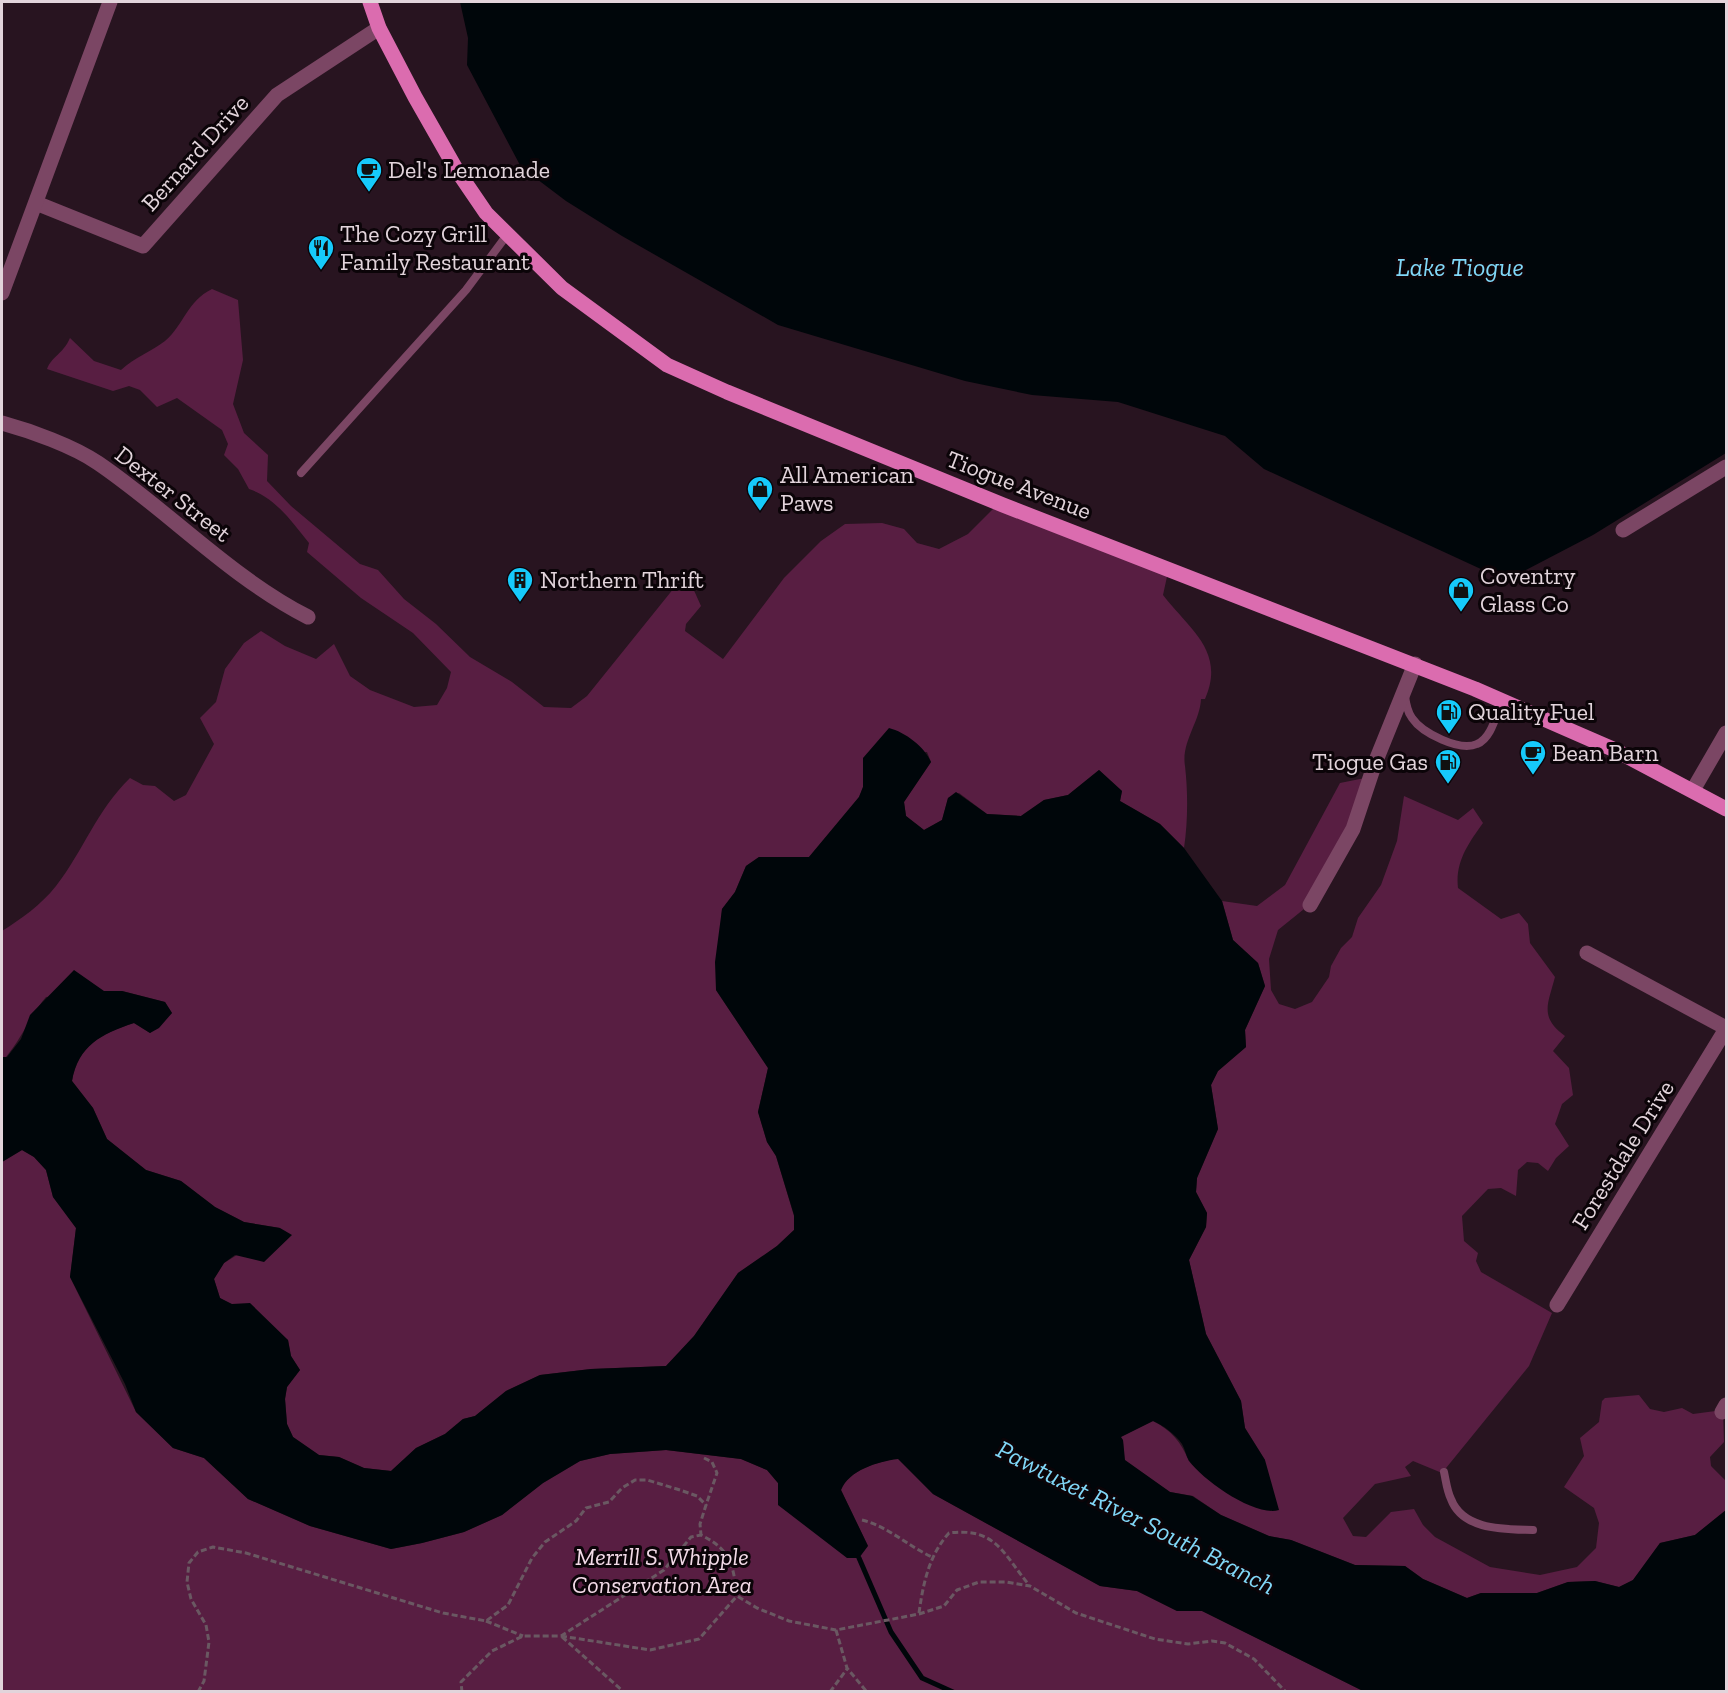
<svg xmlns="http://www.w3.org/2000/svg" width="1728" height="1693" font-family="'Zilla Slab',serif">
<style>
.green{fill:#581e42}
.water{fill:#00060a}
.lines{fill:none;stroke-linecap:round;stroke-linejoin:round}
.stream{stroke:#00060a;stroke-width:5}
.path{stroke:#6a5862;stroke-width:3;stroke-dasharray:6 3;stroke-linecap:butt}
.service{stroke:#7b4664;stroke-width:8}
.minor{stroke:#7b4664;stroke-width:15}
.primary{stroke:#db6caf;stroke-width:15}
.labels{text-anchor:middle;stroke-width:6;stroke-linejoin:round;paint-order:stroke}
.street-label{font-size:24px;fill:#e2d4db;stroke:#0b0408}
.poi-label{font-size:24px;fill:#e2d4db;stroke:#0b0408;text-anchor:start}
.park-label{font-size:24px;font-style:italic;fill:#f2dae7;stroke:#0b0408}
.water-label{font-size:26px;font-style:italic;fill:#81d7f7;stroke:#0b0408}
</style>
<rect width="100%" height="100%" fill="#281420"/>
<g class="green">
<path d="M212 289 238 300 243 360 233 404 244 433 268 455 267 481 291 506 360 564 378 570 404 599 436 624 470 657 512 682 544 707 571 708 587 696 674 588 692 586 701 606 686 624 685 631 723 659 784 578 821 541 845 524 882 523 904 529 917 543 939 549 968 534 996 506 1168 572 1163 595C1189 629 1226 651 1205 699H1201C1200 722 1181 742 1185 766 1188 791 1188 822 1184 848L1160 824 1120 801 1122 791 1099 770 1068 795 1044 800 1021 816 987 814 959 793 948 798 942 820 924 830 906 816 904 802 931 762 927 752 863 758V787L859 797 809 857H759L746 866 735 892 722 909 716 990 768 1068 758 1112 767 1142 776 1156 794 1216V1230L777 1246 738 1273 694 1336 666 1366 591 1369 540 1375 506 1391 475 1416 463 1419 445 1434 416 1448 391 1471 364 1468 339 1457 319 1455 293 1437 287 1424 285 1399 287 1387 300 1370 291 1356 288 1340 220 1298 214 1279 224 1263 280 1228 244 1222 215 1207 181 1181 146 1170 107 1139 93 1108 72 1081C79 1045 100 1034 134 1023L150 1033 172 1013 165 1002 122 991 46 997C30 1016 22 1038 6 1057H2V931C21 919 41 905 56 886 84 850 96 811 130 778L143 785 155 786 174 801 186 795 214 744 200 718 216 702 225 669 244 643 261 631 285 646 316 659 334 644 350 676 370 690 414 707 437 705 447 688 451 672 413 633 361 598 307 552 309 543C291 521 276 498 249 489L238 469 224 455 228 444 222 430 177 398 157 407 140 390 129 386 113 391 47 369C52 356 63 354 70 338L94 361 121 370C135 357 151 352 165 341 184 325 187 301 212 289Z"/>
<path d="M1365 778 1363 795 1309 905 1278 930 1269 959 1271 990 1279 1004 1295 1009 1312 1002 1329 977 1331 966 1341 948 1352 937 1358 918 1381 885 1397 841 1404 796 1458 820 1473 808 1483 823C1468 844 1455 862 1458 888L1501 919 1519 913 1528 924 1530 943 1555 977C1548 1004 1539 1017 1565 1036L1553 1051 1569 1068 1573 1095 1562 1104 1555 1124 1569 1146 1556 1158 1548 1171 1538 1163 1527 1162 1518 1170 1516 1196 1501 1188 1488 1189 1462 1216 1464 1241 1478 1253 1476 1261 1481 1272 1552 1313 1529 1366 1442 1473 1413 1461 1405 1467 1411 1476 1375 1484 1343 1518 1353 1536 1366 1537 1391 1512 1414 1509 1423 1525 1435 1537 1490 1567 1540 1575 1577 1567 1596 1548 1599 1523 1594 1508 1564 1487 1584 1456 1580 1438 1599 1422 1602 1401 1605 1398 1639 1395 1650 1409 1664 1412 1682 1408 1693 1414 1723 1410 1724 1442 1710 1457 1711 1466 1726 1481V1510L1695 1535 1660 1543 1633 1580 1619 1587 1595 1581 1568 1582 1537 1593H1481L1467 1598 1423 1579 1405 1566 1355 1565 1291 1540 1269 1536 1221 1515 1193 1496 1170 1492 1124 1460 1123 1441 1120 1437 1153 1421C1171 1430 1181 1442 1189 1461L1265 1460 1245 1428 1241 1401 1206 1334 1189 1260 1206 1227 1207 1213 1196 1192 1197 1178 1218 1129 1211 1085 1218 1071 1246 1047 1245 1030 1265 986 1258 963 1233 940 1222 901 1257 906 1285 885 1340 783Z"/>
<path d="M22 1150 34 1157 46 1170 53 1197 76 1228 70 1277 136 1412 173 1448 204 1458 248 1499 310 1526 391 1549 422 1543 464 1532 502 1515 543 1483 580 1461 610 1454 666 1450 741 1459 767 1470 778 1483 779 1505 802 1522 868 1546 841 1490C849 1470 877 1462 898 1458L933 1494 1100 1586 1137 1591 1177 1611H1202L1363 1691 2 1692V1162Z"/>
</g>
<g class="water">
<path d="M460 2H1726V453L1593 535 1520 573 1483 570 1264 469 1225 436 1118 402 1032 395 965 381 778 325 622 236 566 201 521 167 467 65 468 38Z"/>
<path d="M889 728C905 732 925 747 931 762L904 802 906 816 924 830 942 820 948 798 956 792 987 814 1021 816 1044 800 1068 795 1099 770 1122 791 1120 801 1160 824 1184 848 1222 901 1233 940 1258 963 1265 986 1245 1030 1246 1047 1218 1071 1211 1085 1218 1129 1197 1178 1196 1192 1207 1213 1206 1227 1189 1260 1206 1334 1241 1401 1245 1428 1265 1460 1279 1510C1255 1517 1204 1481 1189 1461 1186 1456 1185 1449 1182 1444 1175 1434 1164 1426 1153 1421L1121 1437 1123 1440 1125 1460 1170 1492 1192 1496 1221 1515 1269 1536 1291 1540 1355 1565 1405 1566 1423 1579 1467 1598 1481 1593H1537L1568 1582 1595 1581 1619 1587 1633 1580 1660 1543 1695 1535 1726 1510V1691H1363L1202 1611H1177L1137 1591 1100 1586 933 1494 898 1459C877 1462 849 1470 841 1490L868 1546 859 1558H847L778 1505V1483L767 1470 741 1459 666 1450 610 1454 580 1461 543 1483 502 1515 464 1532 422 1543 391 1549 310 1526 248 1499 204 1458 173 1448 136 1412 125 1384 70 1277 76 1228 53 1197 46 1170 34 1157 22 1150 2 1162V1057H7L21 1039 30 1015 74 970 104 991H122L165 1002 172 1013 159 1028 150 1033 134 1023C101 1034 78 1046 72 1081L93 1108 107 1139 146 1170 181 1181 215 1207 244 1222 280 1228 292 1235 264 1262 235 1255 224 1263 214 1279 220 1298 232 1304 250 1303 288 1340 291 1356 300 1370 287 1387 285 1399 287 1424 293 1437 319 1455 339 1457 364 1468 391 1471 416 1448 445 1434 463 1419 475 1416 506 1391 540 1375 591 1369 666 1366 694 1336 738 1273 777 1246 794 1230V1215L776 1156 767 1142 758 1112 768 1068 716 990 715 962 722 909 735 892 746 866 759 857H809L859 797 863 787V758Z"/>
</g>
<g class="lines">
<path class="stream" d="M859 1558 891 1632 922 1678 953 1692"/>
<g class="path">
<path d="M704 1458 712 1462 717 1473 706 1505"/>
<path d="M862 1520C887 1526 908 1546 932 1557"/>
<path d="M919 1613C923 1584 929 1555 949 1533 995 1527 1003 1553 1029 1585"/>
<path d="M486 1621 523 1636"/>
<path d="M836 1630 847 1668 867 1692"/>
<path d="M561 1636 650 1650 699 1639 737 1596"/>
<path d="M562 1637 624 1692"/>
<path d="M198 1692 204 1681 209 1642 206 1625 191 1599 187 1582 189 1563 198 1552 213 1547 246 1553 443 1613 486 1621 508 1605 532 1558 545 1542 576 1521 586 1508 609 1502 622 1488 635 1480H647L680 1490 697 1496 706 1505 700 1524 701 1535"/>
<path d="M462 1692 461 1682 492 1651 523 1636H561L664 1570 691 1537 701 1535C731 1550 733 1564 737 1596L757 1608 789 1621 836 1630 919 1614 944 1606 957 1590 979 1582H1006L1030 1586 1076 1613 1155 1639 1188 1644 1212 1641 1225 1643 1254 1659 1286 1692"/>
<path d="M830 1692 847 1669"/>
</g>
<g class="service">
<path d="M301 473 466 290 507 235"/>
<path d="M1405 696C1406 704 1407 711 1412 718 1422 733 1460 752 1477 744 1492 738 1496 714 1502 701"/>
<path d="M1444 1472C1446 1481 1447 1491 1451 1499 1463 1531 1506 1529 1533 1530"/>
</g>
<g class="minor">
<path d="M36 203 143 246 277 95 379 28"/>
<path d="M2 293 110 2"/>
<path d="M2 423C31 431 73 446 98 463 170 512 230 577 308 617"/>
<path d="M1623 530 1726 467"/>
<path d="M1693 790 1726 733"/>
<path d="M1310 905 1353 829 1375 763 1415 664"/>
<path d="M1587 953 1726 1028"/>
<path d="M1557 1305 1726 1029"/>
<path d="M1722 1412 1726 1405"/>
</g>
<path class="primary" d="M370 2 379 28 415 97 456 169 486 213 562 288 667 365 727 392 1003 505 1475 689 1615 750 1726 809"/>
</g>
<defs>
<g id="cafe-pin" transform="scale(1.35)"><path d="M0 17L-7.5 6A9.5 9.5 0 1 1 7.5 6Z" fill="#16cafb" stroke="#0b0408"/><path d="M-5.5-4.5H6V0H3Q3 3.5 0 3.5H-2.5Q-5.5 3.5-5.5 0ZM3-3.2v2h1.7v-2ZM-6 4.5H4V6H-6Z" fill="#111"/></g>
<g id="restaurant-pin" transform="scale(1.35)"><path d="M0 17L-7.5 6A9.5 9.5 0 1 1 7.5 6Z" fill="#16cafb" stroke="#0b0408"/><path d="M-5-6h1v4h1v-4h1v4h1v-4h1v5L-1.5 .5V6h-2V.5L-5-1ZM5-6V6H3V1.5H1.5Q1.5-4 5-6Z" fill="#111"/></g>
<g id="shop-pin" transform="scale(1.35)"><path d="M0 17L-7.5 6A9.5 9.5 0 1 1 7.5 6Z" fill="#16cafb" stroke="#0b0408"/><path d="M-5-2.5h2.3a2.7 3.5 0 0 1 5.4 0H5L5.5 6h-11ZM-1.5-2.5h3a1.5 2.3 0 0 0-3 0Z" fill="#111"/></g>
<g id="building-pin" transform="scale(1.35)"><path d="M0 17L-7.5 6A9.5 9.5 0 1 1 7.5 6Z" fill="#16cafb" stroke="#0b0408"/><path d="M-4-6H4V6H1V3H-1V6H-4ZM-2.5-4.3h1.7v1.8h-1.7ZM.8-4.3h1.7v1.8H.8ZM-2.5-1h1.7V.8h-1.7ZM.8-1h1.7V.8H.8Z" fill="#111"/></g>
<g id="fuel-pin" transform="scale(1.35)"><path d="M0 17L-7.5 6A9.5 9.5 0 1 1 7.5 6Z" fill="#16cafb" stroke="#0b0408"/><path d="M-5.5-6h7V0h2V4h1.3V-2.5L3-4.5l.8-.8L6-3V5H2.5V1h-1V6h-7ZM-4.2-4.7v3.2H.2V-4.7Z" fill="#111"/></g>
</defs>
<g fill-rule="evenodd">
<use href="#cafe-pin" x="369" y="170"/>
<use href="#restaurant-pin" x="321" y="248"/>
<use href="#shop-pin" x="760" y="489"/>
<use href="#building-pin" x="520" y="580"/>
<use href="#shop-pin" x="1461" y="590"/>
<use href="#fuel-pin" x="1449" y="712"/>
<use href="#cafe-pin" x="1533" y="753"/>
<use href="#fuel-pin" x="1448" y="762"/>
</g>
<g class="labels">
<g class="street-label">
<text transform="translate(195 153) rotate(-48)" y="8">Bernard Drive</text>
<text transform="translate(1019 485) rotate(21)" y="8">Tiogue Avenue</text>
<text transform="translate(173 494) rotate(38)" y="8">Dexter Street</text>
<text transform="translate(1623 1155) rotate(-58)" y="8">Forestdale Drive</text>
</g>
<g class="poi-label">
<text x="388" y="178">Del's Lemonade</text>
<text x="340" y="242">The Cozy Grill<tspan x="340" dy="28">Family Restaurant</tspan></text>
<text x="780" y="483">All American<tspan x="780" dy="28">Paws</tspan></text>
<text x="1480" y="584">Coventry<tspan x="1480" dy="28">Glass Co</tspan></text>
<text x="540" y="588">Northern Thrift</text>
<text x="1468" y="720">Quality Fuel</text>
<text x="1552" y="761">Bean Barn</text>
<text x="1428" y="770" text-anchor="end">Tiogue Gas</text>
</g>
<g class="park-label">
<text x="662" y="1565">Merrill S. Whipple<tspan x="662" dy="28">Conservation Area</tspan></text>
</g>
<g class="water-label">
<text x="1460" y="276">Lake Tiogue</text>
<text transform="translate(1136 1517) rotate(27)" y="9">Pawtuxet River South Branch</text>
</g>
</g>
<rect width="1728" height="1693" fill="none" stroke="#e2d4db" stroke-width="6"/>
</svg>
